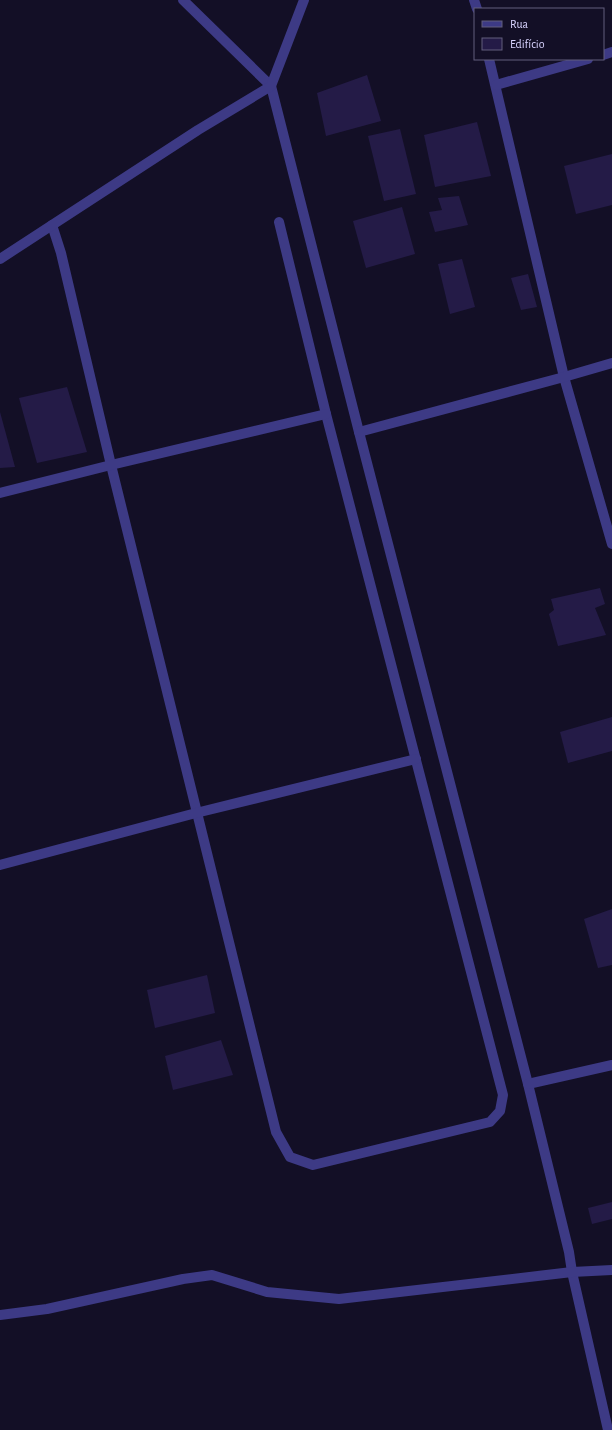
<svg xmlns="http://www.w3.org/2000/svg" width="612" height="1430" font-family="'Alegreya Sans',sans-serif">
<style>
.building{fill:#241b47}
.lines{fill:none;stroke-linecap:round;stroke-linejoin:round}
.minor{stroke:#3d3a85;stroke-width:10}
</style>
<rect width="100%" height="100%" fill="#130f26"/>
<g class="building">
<path d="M367 75 381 121 326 136 317 93Z"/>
<path d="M477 122 491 176 435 187 424 135Z"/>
<path d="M400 129 416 194 384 201 368 136Z"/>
<path d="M612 154V205L576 214 564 166Z"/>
<path d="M459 196 468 225 435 232 429 212 442 210 438 198Z"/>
<path d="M402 207 415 254 366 268 353 221Z"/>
<path d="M462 259 475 307 450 314 438 264Z"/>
<path d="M528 274 537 307 521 310 511 278Z"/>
<path d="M67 387 87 452 37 463 19 398Z"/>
<path d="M0 412 15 467 0 468Z"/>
<path d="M600 588 605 604 595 608 606 635 558 646 549 614 554 610 551 599Z"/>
<path d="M612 717V751L568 763 560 732Z"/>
<path d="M612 909V965L598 968 584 919Z"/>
<path d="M207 975 215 1013 155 1028 147 990Z"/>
<path d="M221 1040 233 1075 173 1090 165 1056Z"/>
<path d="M612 1202V1219L592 1224 588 1208Z"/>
</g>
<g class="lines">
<g class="minor">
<path d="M183 0 271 86 359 432 528 1084 569 1252 572 1272 608 1430"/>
<path d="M474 0 477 9"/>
<path d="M603 55 612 52"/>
<path d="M489 59 564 377 612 544"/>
<path d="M496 85 588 59"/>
<path d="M52 225 61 253 111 465 276 1132 290 1157 313 1165 490 1122 500 1111 503 1095 326 414 279 222"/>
<path d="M0 259 198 130 271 86 304 0"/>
<path d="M359 432 564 377 612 363"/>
<path d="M0 493 111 465 326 414"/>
<path d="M0 865 196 813 416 759"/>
<path d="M528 1084 612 1065"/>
<path d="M0 1315 47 1309 183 1279 212 1275 267 1292 339 1299 572 1272 612 1270"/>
</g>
</g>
<rect x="474" y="8" width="130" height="52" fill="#130f26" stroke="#625e7d"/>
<rect x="482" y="21" width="20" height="6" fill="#3d3a85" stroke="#625e7d"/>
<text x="510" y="28" font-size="12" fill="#d9d4ff">Rua</text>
<rect x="482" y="38" width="20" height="12" fill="#241b47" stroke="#625e7d"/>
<text x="510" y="48" font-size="12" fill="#d9d4ff">Edifício</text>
</svg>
